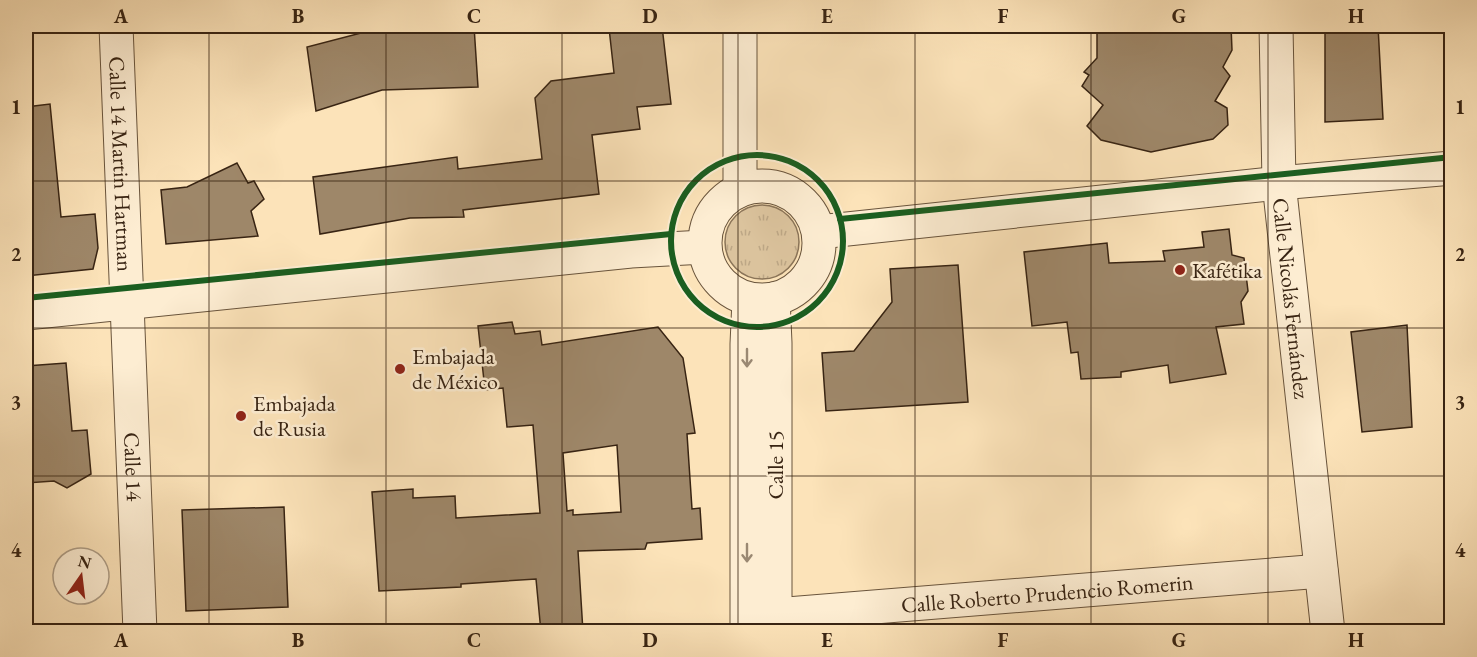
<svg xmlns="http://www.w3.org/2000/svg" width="1477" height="657" font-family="'EB Garamond',serif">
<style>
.grass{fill:url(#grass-tufts);stroke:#8a7458;stroke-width:1.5}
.building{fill:#9e8769;stroke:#382413;stroke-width:1.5;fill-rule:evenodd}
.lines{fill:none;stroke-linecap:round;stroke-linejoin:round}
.minor-casing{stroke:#69543c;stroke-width:35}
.minor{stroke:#fdedd2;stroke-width:33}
.cycleway-casing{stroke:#fdedd2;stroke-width:10}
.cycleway{stroke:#1b5e20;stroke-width:6}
.oneway{stroke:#9a8872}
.grid{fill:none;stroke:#382413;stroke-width:1.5;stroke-opacity:0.55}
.poi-dot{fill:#8f2418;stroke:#fdedd2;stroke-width:2}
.labels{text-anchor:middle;stroke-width:5;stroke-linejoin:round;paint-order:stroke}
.street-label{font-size:22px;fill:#382413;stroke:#fdedd2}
.poi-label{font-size:22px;fill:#382413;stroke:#fdedd2;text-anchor:start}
.neatline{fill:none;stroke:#382413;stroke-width:2}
.grid-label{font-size:20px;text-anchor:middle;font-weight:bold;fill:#382413}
</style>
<defs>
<pattern id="grass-tufts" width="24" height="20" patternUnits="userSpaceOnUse" patternTransform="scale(1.5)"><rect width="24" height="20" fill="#dbc39d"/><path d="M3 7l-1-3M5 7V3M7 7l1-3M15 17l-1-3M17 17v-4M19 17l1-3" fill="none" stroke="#bda786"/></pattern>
</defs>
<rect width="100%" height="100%" fill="#fce3b9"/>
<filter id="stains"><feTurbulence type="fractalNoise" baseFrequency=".00333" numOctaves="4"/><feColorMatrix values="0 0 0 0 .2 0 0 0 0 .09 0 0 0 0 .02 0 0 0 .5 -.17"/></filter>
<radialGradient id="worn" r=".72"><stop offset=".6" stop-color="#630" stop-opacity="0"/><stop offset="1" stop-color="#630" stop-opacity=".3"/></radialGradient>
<circle class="grass" cx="762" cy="242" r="37"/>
<g class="building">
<path d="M474 26 478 87 382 90 316 111 307 47 384 27Z"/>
<path d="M636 26H662L671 104 637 107 640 129 592 135 599 194 463 210 464 217 410 218 320 234 313 177 457 157 458 169 542 159 535 98 551 81 614 73 609 28Z"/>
<path d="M1097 26H1231L1232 50 1223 67 1230 76 1215 101 1227 108 1228 125 1213 139 1151 152 1101 140 1087 126 1103 105 1082 86 1089 75 1084 72 1097 58Z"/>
<path d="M1325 26H1378L1383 119 1325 122Z"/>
<path d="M50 104 61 217 95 214 98 248 93 269 26 276V107Z"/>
<path d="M237 163 248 183 254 181 264 199 251 211 258 236 166 244 161 190 187 187Z"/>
<path d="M1229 229 1232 255 1244 258 1248 291 1241 302 1244 324 1216 327 1226 374 1170 383 1168 365 1121 372V377L1081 379 1078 352 1071 353 1067 322 1032 326 1024 252 1107 243 1109 263 1165 261 1163 251 1204 247 1202 232Z"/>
<path d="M958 265 968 402 826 411 822 353 854 351 892 302 890 269Z"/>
<path d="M512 322 515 334 540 331 542 345 658 327 683 358 695 433 687 434 692 509 700 508 702 539 647 543 645 549 578 551 583 632H541L536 579 461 584V587L379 591 372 492 413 489V498L455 496 456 518 540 513 533 425 507 427 503 388 485 390 478 326ZM617 445 621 512 573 515V510L567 511 563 453Z"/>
<path d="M1407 325 1412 427 1362 432 1351 332Z"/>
<path d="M66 363 72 431 87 430 91 474 67 488 54 481 26 483V366Z"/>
<path d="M284 507 288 607 186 611 182 510Z"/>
</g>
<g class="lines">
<g class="minor-casing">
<g id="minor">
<path id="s1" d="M116 26 140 632"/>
<path d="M740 26V189"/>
<path id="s2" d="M1276 26 1279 183 1328 632"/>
<circle cx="762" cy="243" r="57"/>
<path d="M819 232 1279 183 1452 168"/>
<path d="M773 299 775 343V632"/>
<path d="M26 313 631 251 704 247"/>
<path id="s3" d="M775 615 1321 571"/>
<path d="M747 632V344L749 300"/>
</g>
</g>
<use href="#minor" class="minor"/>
<g class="cycleway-casing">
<g id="cycleway">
<circle cx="757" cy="241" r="86"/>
<path d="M840 219 1452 157"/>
<path d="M26 298 671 234"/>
</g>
</g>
<use href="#cycleway" class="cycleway"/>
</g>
<defs><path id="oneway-shaft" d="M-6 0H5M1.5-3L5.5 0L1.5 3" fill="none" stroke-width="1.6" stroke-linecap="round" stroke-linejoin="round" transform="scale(1.5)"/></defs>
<g class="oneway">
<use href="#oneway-shaft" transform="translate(747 358) rotate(90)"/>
<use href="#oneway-shaft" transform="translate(747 553) rotate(90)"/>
</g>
<path class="grid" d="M209 26V632M386 26V632M562 26V632M738 26V632M915 26V632M1091 26V632M1268 26V632M26 181H1452M26 328H1452M26 476H1452"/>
<g class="poi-dot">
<circle cx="1180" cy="270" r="6"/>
<circle cx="400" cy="369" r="6"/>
<circle cx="241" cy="416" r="6"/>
</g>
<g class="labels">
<g class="street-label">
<text dy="8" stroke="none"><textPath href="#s1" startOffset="138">Calle 14 Martin Hartman</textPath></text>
<text dy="8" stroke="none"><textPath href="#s2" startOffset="273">Calle Nicolás Fernández</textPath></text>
<text transform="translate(775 465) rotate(-90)" y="8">Calle 15</text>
<text dy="8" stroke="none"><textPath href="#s1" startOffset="441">Calle 14</textPath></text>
<text dy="8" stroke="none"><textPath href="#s3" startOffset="273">Calle Roberto Prudencio Romerin</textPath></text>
</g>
<g class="poi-label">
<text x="1192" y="278">Kafétika</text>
<text x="412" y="364">Embajada<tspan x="412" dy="25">de México</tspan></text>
<text x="253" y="411">Embajada<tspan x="253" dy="25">de Rusia</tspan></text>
</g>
</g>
<rect width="1477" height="657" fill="none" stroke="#fce3b9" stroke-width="66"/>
<g transform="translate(81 576) rotate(14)"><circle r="28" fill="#fdedd2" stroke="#ae9d86" stroke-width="1.5"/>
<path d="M0-4.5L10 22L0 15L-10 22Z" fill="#8f2418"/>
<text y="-9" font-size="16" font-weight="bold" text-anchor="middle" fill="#382413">N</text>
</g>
<rect x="33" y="33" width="1411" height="591" class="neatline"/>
<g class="grid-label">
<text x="121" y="23">A</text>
<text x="298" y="23">B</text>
<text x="474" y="23">C</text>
<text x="650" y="23">D</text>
<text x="827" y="23">E</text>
<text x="1003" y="23">F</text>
<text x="1179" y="23">G</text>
<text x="1356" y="23">H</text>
<text x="16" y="114">1</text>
<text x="1460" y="114">1</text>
<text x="16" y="261">2</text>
<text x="1460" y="261">2</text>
<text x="16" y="409">3</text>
<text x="1460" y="409">3</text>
<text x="16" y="557">4</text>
<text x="1460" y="557">4</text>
<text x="121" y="647">A</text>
<text x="298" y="647">B</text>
<text x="474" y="647">C</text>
<text x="650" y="647">D</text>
<text x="827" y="647">E</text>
<text x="1003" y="647">F</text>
<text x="1179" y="647">G</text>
<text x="1356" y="647">H</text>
</g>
<rect width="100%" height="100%" filter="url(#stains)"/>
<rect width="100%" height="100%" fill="url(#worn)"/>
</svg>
